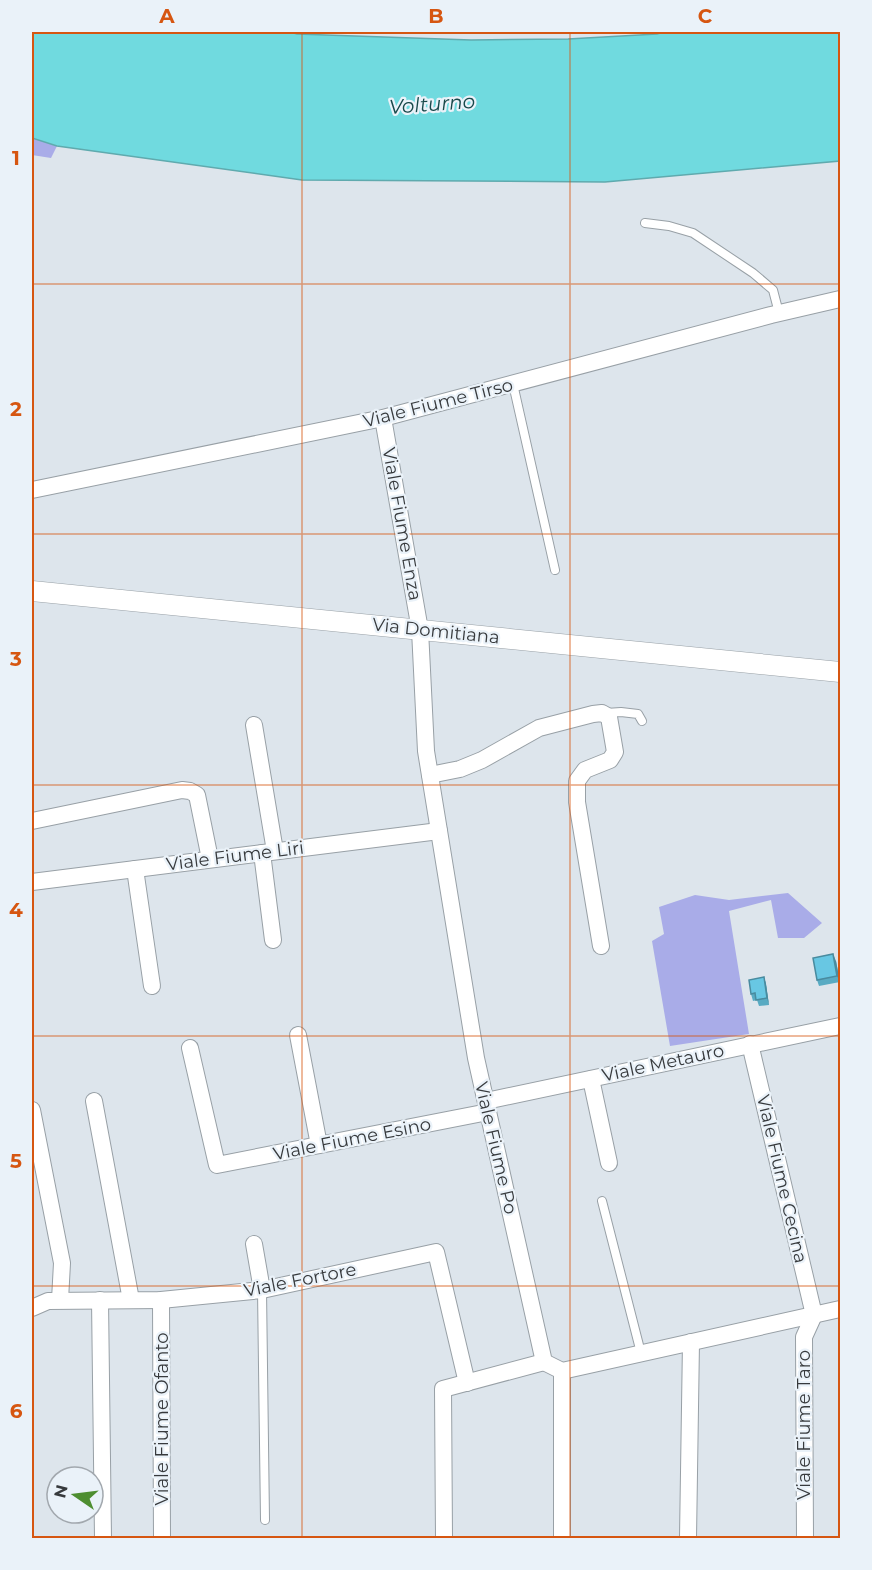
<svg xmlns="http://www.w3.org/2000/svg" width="872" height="1570" font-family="Montserrat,sans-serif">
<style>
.green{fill:#a9ace8}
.water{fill:#70dadf;stroke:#5faaae;stroke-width:1.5}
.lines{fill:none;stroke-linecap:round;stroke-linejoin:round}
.service-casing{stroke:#98a0a6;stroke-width:10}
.minor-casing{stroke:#98a0a6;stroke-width:18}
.tertiary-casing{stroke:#98a0a6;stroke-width:21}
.service{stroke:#fff;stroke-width:8}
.minor{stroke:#fff;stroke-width:16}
.tertiary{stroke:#fff;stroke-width:20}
.wall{fill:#59abc3}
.shaded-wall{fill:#498b9f}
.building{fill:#68c7e3;stroke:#498b9f;stroke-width:1.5}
.grid{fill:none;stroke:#d65611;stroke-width:1.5;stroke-opacity:0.55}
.labels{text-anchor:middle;stroke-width:4.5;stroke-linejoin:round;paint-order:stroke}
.street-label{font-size:18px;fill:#373a3d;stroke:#eaf2f9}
.water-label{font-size:20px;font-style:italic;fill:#17484a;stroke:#eaf2f9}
.neatline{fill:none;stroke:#d65611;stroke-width:2}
.grid-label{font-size:20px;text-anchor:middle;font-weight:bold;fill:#d65611}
</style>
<rect width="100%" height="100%" fill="#dde5ec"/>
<g class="green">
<path d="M32 138 57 146 51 158 32 155Z"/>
<path d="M788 893 822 923 804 938H778L771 900 729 911 749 1034 670 1046 652 941 664 934 659 907 695 895 729 900Z"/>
</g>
<path class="water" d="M32 32H290L297 34 471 40 568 39 657 34 664 32H840V161L605 182 302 180 57 146 32 138Z"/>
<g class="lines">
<g class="service-casing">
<g id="service">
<path d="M645 223 669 226 693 233 753 273 773 290 779 313"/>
<path d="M513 384 555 570"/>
<path d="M606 713 621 712 638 714 642 721"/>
<path d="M602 1201 641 1353"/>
<path d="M262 1290 265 1520"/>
</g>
</g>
<g class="minor-casing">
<g id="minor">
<path d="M383 418 420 630 426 751 476 1058 544 1362 562 1371 840 1309"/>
<path d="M32 490 383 418 771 315 840 299"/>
<path d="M254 725 275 851"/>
<path d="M430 775 460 769 482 760 539 728 593 714 602 713 609 717 615 752 610 760 585 770 577 781V802L601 946"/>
<path d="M32 821 182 790 190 791 197 795 210 859"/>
<path d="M262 853 273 940"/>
<path d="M135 869 152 986"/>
<path d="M32 882 439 831"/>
<path d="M298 1035 319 1145"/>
<path d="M750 1044 814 1315 804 1337 805 1538"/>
<path d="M190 1048 217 1165 488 1112"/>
<path d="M591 1079 609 1163"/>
<path d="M94 1101 131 1300"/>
<path d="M486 1101 840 1026"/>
<path d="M32 1110 62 1263 60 1300"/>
<path d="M254 1244 262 1290"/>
<path d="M100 1300 103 1538"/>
<path d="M161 1300 162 1538"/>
<path d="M32 1308 48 1301 161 1300 262 1290 436 1252 467 1383"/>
<path d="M562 1371V1538"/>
<path d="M444 1538 443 1389 544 1362"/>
<path d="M688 1538 691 1342"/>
</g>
</g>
<g class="tertiary-casing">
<path id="tertiary" d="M32 591 840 672"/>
</g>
<use href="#service" class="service"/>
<use href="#minor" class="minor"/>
<use href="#tertiary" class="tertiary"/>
</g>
<g class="wall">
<path d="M836 961 840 982 819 986 817 980Z"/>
<path d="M764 977 766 984 769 1005 759 1006 757 1000 753 1001 751 994Z"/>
</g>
<g class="shaded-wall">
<path d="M833 954 836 961 840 982 837 976Z"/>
<path d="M764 977 766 984 769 1005 767 998Z"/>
</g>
<g class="building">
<path d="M833 954 837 976 817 980 813 958Z"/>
<path d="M764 977 767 998 756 1000 755 993 751 994 749 980Z"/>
</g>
<path class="grid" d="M302 32V1538M570 32V1538M32 284H840M32 534H840M32 785H840M32 1036H840M32 1286H840"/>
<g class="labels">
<g class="street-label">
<text transform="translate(438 403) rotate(-14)" y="6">Viale Fiume Tirso</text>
<text transform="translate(402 524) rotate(80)" y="6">Viale Fiume Enza</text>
<text transform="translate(436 631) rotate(6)" y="6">Via Domitiana</text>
<text transform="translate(235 856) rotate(-7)" y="6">Viale Fiume Liri</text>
<text transform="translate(663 1063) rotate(-12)" y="6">Viale Metauro</text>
<text transform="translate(352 1139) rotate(-11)" y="6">Viale Fiume Esino</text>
<text transform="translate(496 1148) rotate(77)" y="6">Viale Fiume Po</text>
<text transform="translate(782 1179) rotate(77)" y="6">Viale Fiume Cecina</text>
<text transform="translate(300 1280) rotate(-11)" y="6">Viale Fortore</text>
<text transform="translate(162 1419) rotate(-90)" y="6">Viale Fiume Ofanto</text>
<text transform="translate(804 1425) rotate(-90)" y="6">Viale Fiume Taro</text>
</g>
<g class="water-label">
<text transform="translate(432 104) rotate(-4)" y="7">Volturno</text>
</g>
</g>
<rect width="872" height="1570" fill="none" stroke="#eaf2f9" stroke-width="66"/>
<g transform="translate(75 1495) rotate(284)"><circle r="28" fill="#eaf2f9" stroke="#a2a8ae" stroke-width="1.5"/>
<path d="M0-4.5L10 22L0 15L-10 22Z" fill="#4e8e31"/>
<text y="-9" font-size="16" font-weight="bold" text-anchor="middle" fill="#373a3d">N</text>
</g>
<rect x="33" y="33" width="806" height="1504" class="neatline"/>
<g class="grid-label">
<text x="167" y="23">A</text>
<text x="436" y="23">B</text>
<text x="705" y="23">C</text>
<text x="16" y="165">1</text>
<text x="16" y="416">2</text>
<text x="16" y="666">3</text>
<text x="16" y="917">4</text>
<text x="16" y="1168">5</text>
<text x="16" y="1418">6</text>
</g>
</svg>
